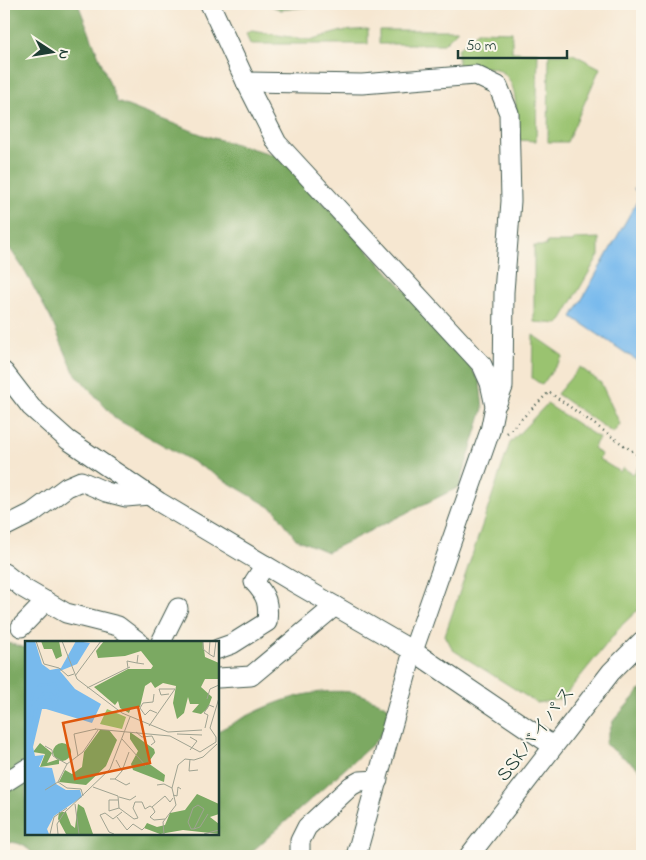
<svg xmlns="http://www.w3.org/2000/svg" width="646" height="860" font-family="'Indie Flower','Klee One',sans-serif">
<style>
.green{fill:#9ac36f;stroke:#5c8052}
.forest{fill:#7ba962;stroke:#4d734b}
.water{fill:#78baed;stroke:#4c7c90}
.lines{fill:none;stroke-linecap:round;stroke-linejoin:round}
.minor-casing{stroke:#3f564c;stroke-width:21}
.path{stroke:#3f564c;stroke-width:2.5;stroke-dasharray:1 4;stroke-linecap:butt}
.minor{stroke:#fff;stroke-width:19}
.labels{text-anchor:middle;stroke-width:4;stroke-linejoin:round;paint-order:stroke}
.street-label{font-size:20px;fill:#1f3d34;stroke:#fbf7ec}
.inset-river{fill:none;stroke:#78baed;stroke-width:2.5}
.inset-road{fill:none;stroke:#a0a392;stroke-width:1}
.view{fill:#de580e;fill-opacity:0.15;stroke:#de580e;stroke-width:2.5}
.inset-edge{fill:none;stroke:#1f3d34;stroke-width:2.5}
</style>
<rect width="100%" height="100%" fill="#fbf7ec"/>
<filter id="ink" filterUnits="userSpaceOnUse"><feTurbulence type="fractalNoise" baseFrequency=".02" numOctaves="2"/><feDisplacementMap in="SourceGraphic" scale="10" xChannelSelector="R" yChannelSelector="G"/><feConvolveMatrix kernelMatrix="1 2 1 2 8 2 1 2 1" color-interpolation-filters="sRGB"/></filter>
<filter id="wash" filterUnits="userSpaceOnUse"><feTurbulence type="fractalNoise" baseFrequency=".0096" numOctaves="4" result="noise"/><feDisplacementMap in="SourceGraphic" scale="20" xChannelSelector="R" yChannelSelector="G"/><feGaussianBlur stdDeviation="1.12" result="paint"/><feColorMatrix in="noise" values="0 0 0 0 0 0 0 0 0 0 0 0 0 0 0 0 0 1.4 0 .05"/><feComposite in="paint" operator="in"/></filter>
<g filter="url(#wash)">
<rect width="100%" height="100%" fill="#f6e7d1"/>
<g class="green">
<path d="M368 29V44H250L246 33 252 31 310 40 342 31Z"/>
<path d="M379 30H458L444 44H379Z"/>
<path d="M478 31 512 32V52L538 53 536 141 516 140C515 118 522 75 493 68 482 66 469 68 458 67V49Z"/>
<path d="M549 54H573L600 68 567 142H548Z"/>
<path d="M599 238V255L559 324 534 322V246H546L547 242H573L574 239Z"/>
<path d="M533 335 563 356 542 385 532 378Z"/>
<path d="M580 367 601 383 620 424 613 433 557 394Z"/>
<path d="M547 404 599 438 593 448 601 454 599 459 620 472 623 468 633 474 640 465 642 467V606L622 625 562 699 537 703 453 650 445 635 510 443Z"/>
</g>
<g class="forest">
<path d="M4 4H78L117 102 203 135 275 155 296 173 458 347 480 382 483 409 459 487 327 552 296 539 275 510 183 456 116 419 74 372 50 317 23 268 4 240Z"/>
<path d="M267 4H330L281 10Z"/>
<path d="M4 642 26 648V834H218V731C262 708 300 687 352 692 364 694 377 702 388 707L394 719 374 743 247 856H35C26 846 18 840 4 843Z"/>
<path d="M642 688V771L605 744 613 721Z"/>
</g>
<path class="water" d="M642 174V364L572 317 640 196 634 189Z"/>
</g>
<g filter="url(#ink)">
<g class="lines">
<g class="minor-casing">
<g id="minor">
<path d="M210 4 246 82 277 143 482 365 490 383 495 406 490 431 413 651 356 856"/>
<path d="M246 82 362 84 475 75 498 86 509 113 511 201 504 292 503 387 497 403"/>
<path d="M4 372 31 407 68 440 159 502 295 583 413 651 553 746"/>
<path d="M4 527 32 513 67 487 81 481 106 492 126 497 149 495"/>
<path d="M4 573 23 588 66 613 118 626 139 642"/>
<path d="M21 627 46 601"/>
<path d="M161 642 178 608"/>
<path d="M218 649 232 644 267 622C269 604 267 596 254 582L265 565"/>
<path d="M218 678 251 676 335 606"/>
<path d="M4 783 26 769"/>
<path d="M300 856V841L307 827 351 786 360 781 378 780"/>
<path d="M469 856 611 672 642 641"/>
</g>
</g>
<path class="path" d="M507 433 549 392 642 458"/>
<use href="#minor" class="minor"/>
</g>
</g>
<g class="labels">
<g class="street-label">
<text transform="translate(535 733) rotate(-52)" y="7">SSKバイパス</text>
</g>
</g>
<g transform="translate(25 641)">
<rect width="194" height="194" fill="#f6e7d1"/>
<path d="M82 68 101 76 97 88 75 83Z" fill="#9ac36f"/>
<path d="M16 0H34L37 15 31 18 27 8H19ZM79 0H178L180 16 194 22V38H180L176 46 187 56 183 67 176 73 167 71 174 63H165L163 56 159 72 152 78 148 62 151 45 138 42 130 47 126 41 120 45 115 66 106 67 104 72 95 67 93 60 90 64 69 46 103 28H126L128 25 116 10 100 15 73 17 71 10ZM75 89H84L92 99 81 125 61 144 34 141 40 129 47 133 57 126 59 111ZM105 91 129 108 130 112 123 122 140 134 139 141 108 129 106 123 113 110 105 98ZM15 102 27 112 22 122 34 118V123L15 126 20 113 8 111ZM28 111a9 9 0 1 1 18 0a9 9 0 1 1-18 0ZM172 153 194 163V173L185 176 194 183V193L158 189 135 193 119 187 122 182 132 186 140 184 145 172 160 169ZM53 163 59 167 68 193H41L33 178 34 171H41L46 184 50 187Z" fill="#7ba962"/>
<path d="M0 0H10L17 23 25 29 36 27 51 0 65 2 52 23 35 30 50 48 76 63 67 82 21 68 22 62 21 68H17L8 106 10 115 19 114 14 126 27 127 31 143 41 149H55L57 156 29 175 22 188 24 193H0Z" fill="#78baed"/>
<path class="inset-river" d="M0 75 19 52 27 53M0 87 8 53 15 44 30 43 33 51 30 63M0 107 8 68 20 55 26 53 30 58M0 126 12 64 19 57 28 56 29 69"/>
<path class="inset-road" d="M11 0 19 23 34 27 43 35 49 33M37 0 52 38 97 72 143 91 177 89M178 0V8L184 13 185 0M184 13 189 16 191 0M113 14 112 22 119 23M103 27 102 20 112 22M50 35 76 0M62 47 105 26M129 53 128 61 118 62 115 67 120 74 125 69 132 72M182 58 185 48 194 44M124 85 150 48H134L136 54 144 53M180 87 183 74 179 72 184 64 189 66M70 88 145 95 175 111 191 101V96L185 87 194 57M111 91 117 96 127 95 130 101 126 104M152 93 177 94M97 98 121 125M20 105 27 109 28 115 42 123M165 109 172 100 165 96M53 115 49 93 71 88M165 118 164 130 173 129M97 130 104 111M85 138H90L97 130 91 119M90 138 101 144 105 142M33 141 42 147 56 148 58 155M132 144 139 143 147 147M68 146 93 155 94 167 109 178 113 177 108 167 110 161H117L120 168 125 165 128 167 130 171 125 176 129 179 140 178M20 149 33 141 42 123 58 111 73 89M148 154 152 155 153 146 156 148M94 156 105 159 111 155M93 159H84V170L94 167M50 163 54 193M127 166 140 155 145 161 148 157M92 176 102 189 108 183 117 189 119 187M169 188 179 168 173 164 168 167 163 181 166 188H169L175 186 183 173M25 193 29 176 42 167M33 193 32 183 39 172 85 128 105 76M89 193 84 191 75 174 80 172 88 178 97 171M139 193 138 181 151 164 147 147 153 124 160 118 169 119 178 116 192 103M179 193 194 189"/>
<path class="view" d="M113 66 125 122 50 138 38 82Z"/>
<rect width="194" height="194" class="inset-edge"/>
</g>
<rect width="646" height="860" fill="none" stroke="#fbf7ec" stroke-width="20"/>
<g transform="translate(52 52) rotate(102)" stroke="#fbf7ec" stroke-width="4" paint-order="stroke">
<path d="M0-4L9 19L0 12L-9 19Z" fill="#1f3d34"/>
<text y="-8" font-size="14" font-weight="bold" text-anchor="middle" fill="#1f3d34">N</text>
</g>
<path d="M458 50v8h109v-8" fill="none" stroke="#1f3d34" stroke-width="2.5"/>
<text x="466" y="50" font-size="15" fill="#1f3d34" stroke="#fbf7ec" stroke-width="4" paint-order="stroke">50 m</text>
</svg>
